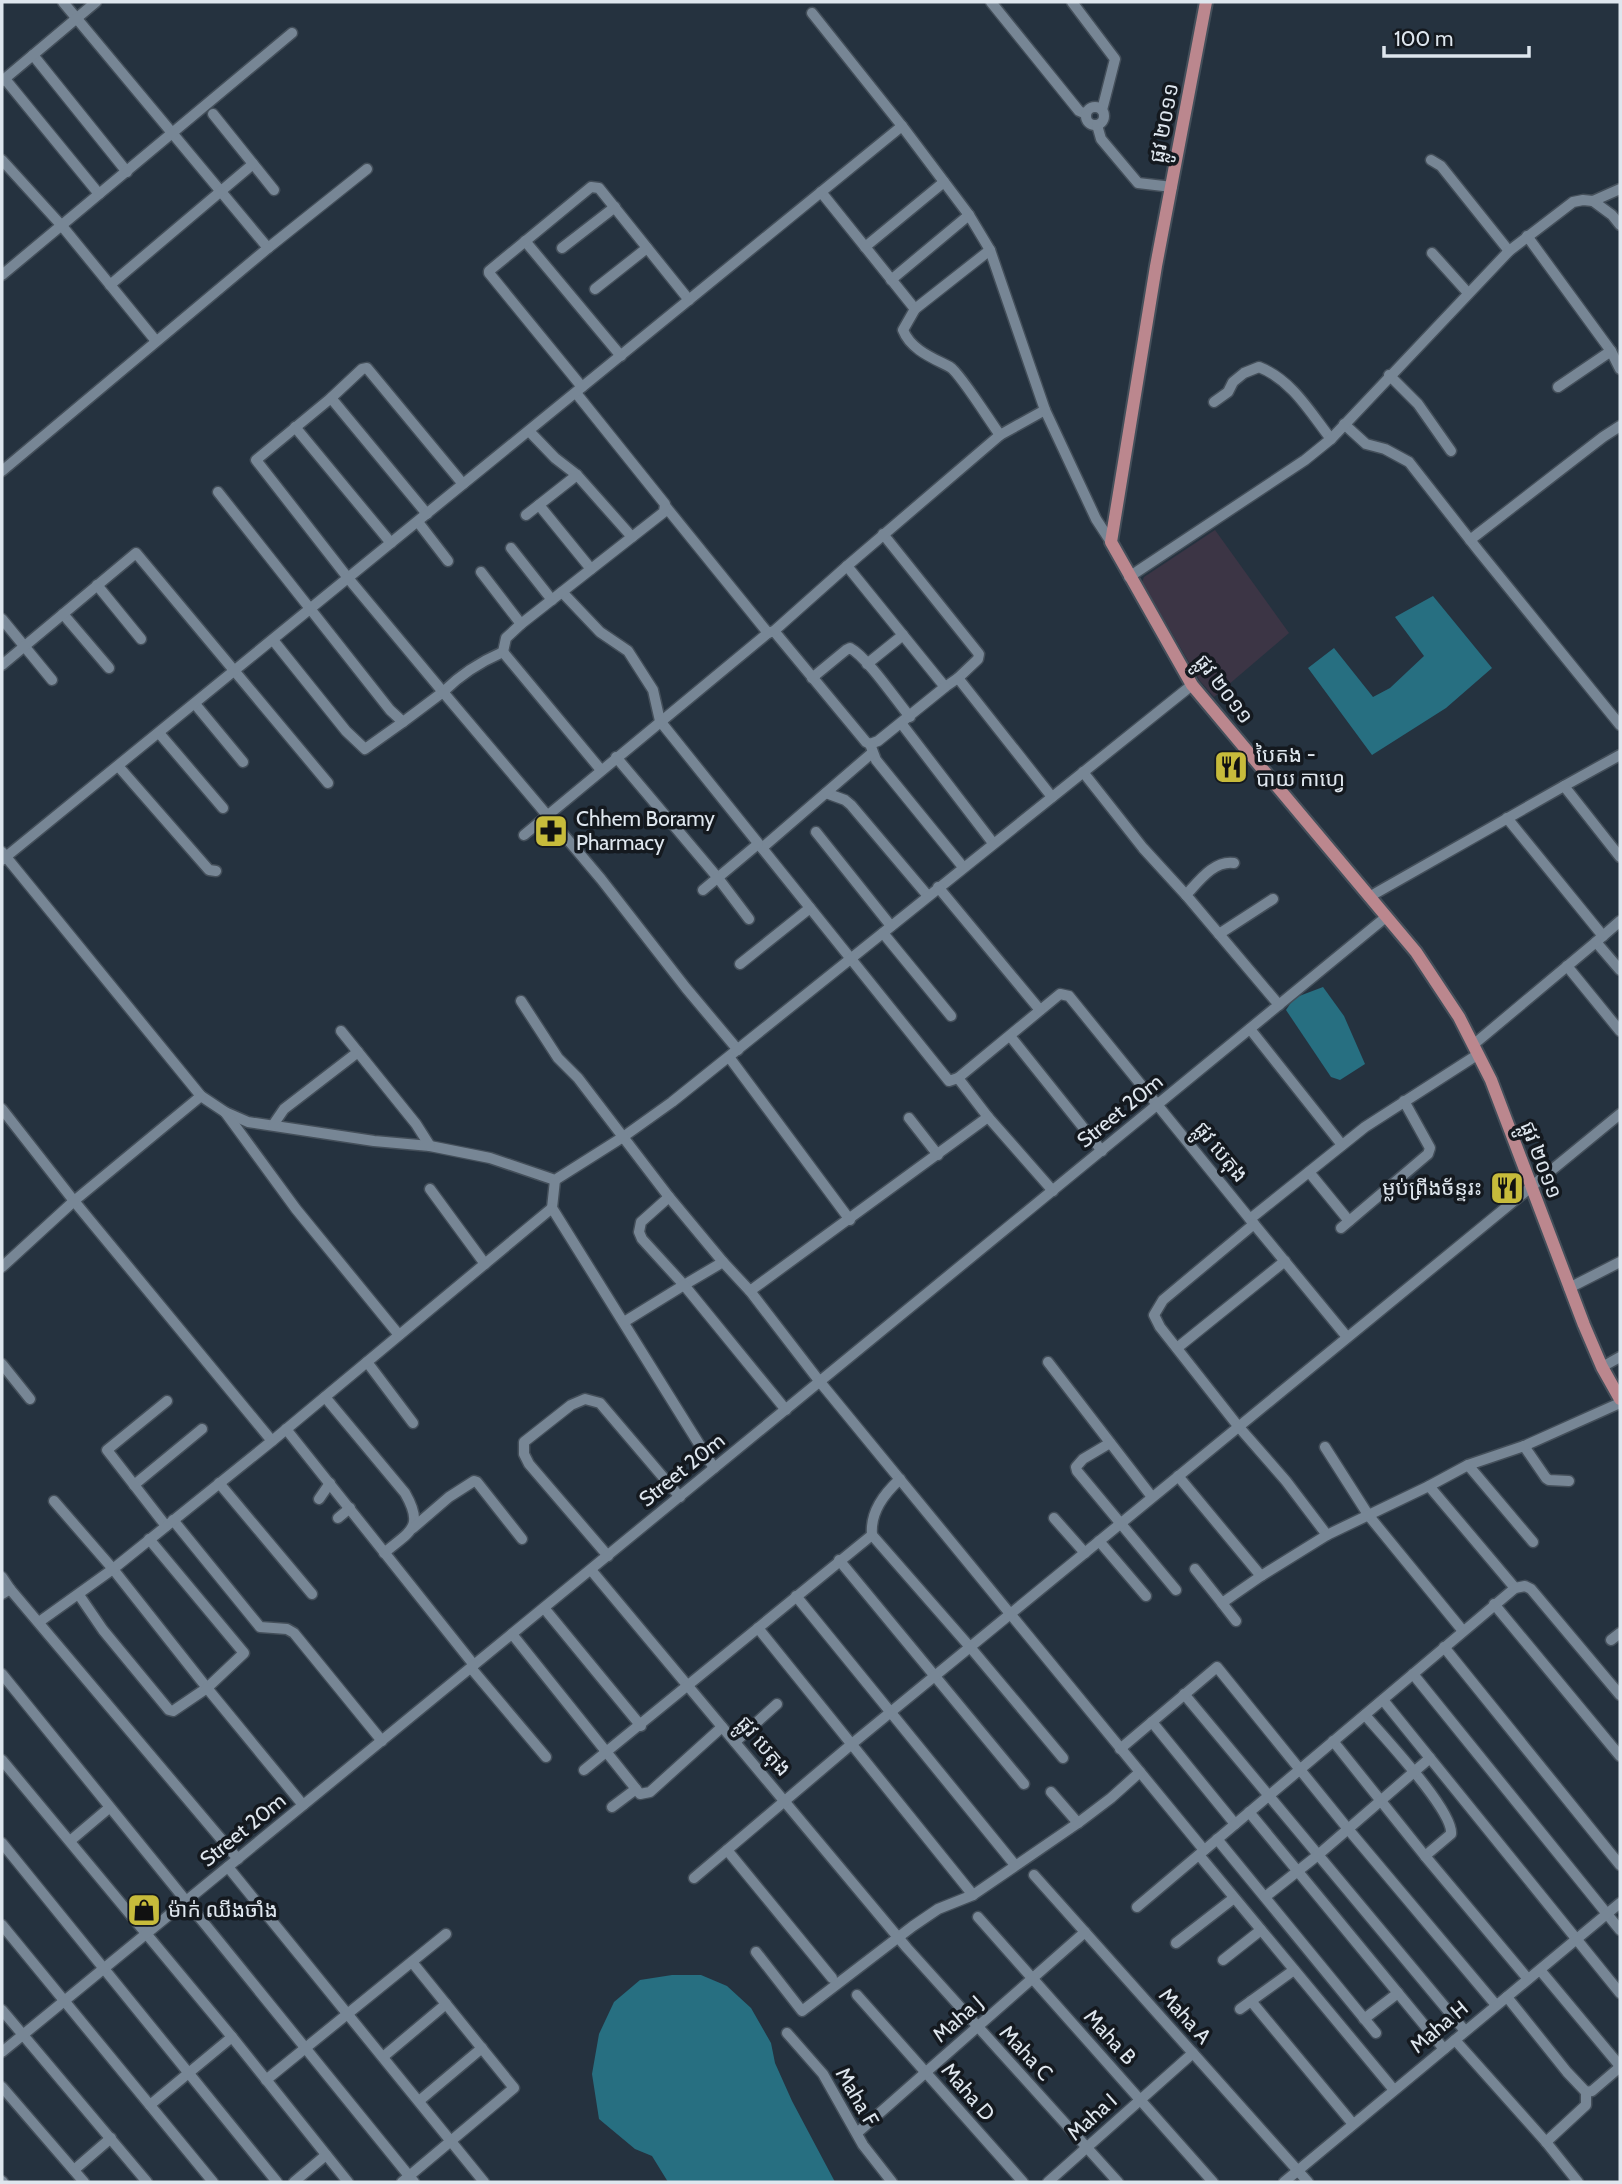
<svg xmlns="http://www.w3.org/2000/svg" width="1622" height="2184" font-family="Cabin,'Noto Sans Khmer',sans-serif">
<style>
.education{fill:#3c3545}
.water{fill:#276f81}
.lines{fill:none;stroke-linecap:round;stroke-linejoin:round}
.minor-casing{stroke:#444f5a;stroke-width:13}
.major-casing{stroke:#444f5a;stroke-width:16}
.minor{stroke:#778695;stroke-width:10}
.major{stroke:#bb878e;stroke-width:12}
.labels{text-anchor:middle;stroke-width:7;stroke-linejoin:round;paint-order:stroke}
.street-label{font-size:21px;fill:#dee6ee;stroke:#14191f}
.poi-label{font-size:21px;fill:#dee6ee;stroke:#14191f;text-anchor:start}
</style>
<rect width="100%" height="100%" fill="#25323f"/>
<path class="education" d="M1215 530 1289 633 1214 697 1200 681 1142 582 1144 577Z"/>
<g class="water">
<path d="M1433 596 1492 668 1446 708 1372 755 1308 668 1334 648 1373 697 1390 688 1424 656 1395 617Z"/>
<path d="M1323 987 1344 1016 1365 1064 1340 1080 1331 1077 1286 1010 1294 998Z"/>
<path d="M672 1975H701L727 1986 751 2008 771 2043 775 2063 792 2101 835 2182H668L652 2156 635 2149 599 2119 592 2074 599 2034 614 2002 640 1980Z"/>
</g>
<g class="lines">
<g class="minor-casing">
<g id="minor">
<path d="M63 2 268 248 367 169"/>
<path d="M991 2 1079 111 1086 114"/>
<path d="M1072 2 1115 59 1102 110"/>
<path d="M812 13 902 126 969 215 990 250 1045 410 1096 519 1111 542"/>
<path d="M33 55 127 172"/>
<path d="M5 79 99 194"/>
<path d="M2 81 96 2"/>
<circle cx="1095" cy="116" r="9"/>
<path d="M213 114 274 190"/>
<path d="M1097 125 1101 139 1138 183 1172 187"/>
<path d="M2 160 62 226 156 341"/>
<path d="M1431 160 1441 166 1509 251"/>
<path d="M821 192 915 309"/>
<path d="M1593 201 1612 215 1620 225"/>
<path d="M1527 236 1611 351 1620 369"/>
<path d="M525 241 621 356"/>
<path d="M865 247 944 182"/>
<path d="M562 248 615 207"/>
<path d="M990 250 915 309 903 330C911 350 933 358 950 367 960 373 991 423 1000 435"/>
<path d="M1432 253 1468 293"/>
<path d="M2 275 292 33"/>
<path d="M891 280 969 215"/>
<path d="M110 285 253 164"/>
<path d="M595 289 647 248"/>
<path d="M1389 375 1418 404 1451 451"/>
<path d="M582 387 489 273V271L591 187 599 188 689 300"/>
<path d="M1558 387 1611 351"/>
<path d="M331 398 427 514"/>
<path d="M1214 402 1228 392 1233 382 1244 373 1259 367C1292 380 1310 412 1331 439"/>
<path d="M1344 424 1366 444 1385 449 1409 462 1478 550 1620 725"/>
<path d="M295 427 391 543"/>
<path d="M529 431 555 458 577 475 632 537"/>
<path d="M2 471 268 248"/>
<path d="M218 492 390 710 403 722 443 692 348 578 256 460 331 398 362 369 367 368 463 484"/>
<path d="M539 505 591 569"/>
<path d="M666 507 768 633"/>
<path d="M526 515 577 475"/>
<path d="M418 522 448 561"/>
<path d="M883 534 979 654 978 659 958 678"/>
<path d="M1470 540 1603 437 1620 426"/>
<path d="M511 548 552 600"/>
<path d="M847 566 945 687 958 678 1052 797"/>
<path d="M481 572 521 624"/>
<path d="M1129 577 1305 460 1331 439 1509 251 1573 202 1583 200 1593 201 1620 189"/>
<path d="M97 585 141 639"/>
<path d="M562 592 600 632 628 651 653 690 660 721 949 1081 958 1078 1060 994 1069 996 1254 1224"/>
<path d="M63 614 109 668"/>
<path d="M2 619 52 680"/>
<path d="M774 631 866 742 870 744 878 741 945 687"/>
<path d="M273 640 346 731 365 749 403 722"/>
<path d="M503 652C480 662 461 674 443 692L601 879 686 988 738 1050"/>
<path d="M503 652 506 638 521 624 664 512 665 504 576 393"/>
<path d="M503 652 601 770"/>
<path d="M867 664 903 635"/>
<path d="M2 665 136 553 328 783"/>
<path d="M812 678 846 650 850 648C867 657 896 700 910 717"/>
<path d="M195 704 243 762"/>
<path d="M901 723 993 843"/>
<path d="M159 733 223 808"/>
<path d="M870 744 876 760 963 867"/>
<path d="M616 757 718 878 749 919"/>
<path d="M119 767 209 870 216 871"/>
<path d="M1083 772 1143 848 1186 895"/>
<path d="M1564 786 1620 755"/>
<path d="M826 793 845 800 851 805 928 896"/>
<path d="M1507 818 1603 936"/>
<path d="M816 832 891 926"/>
<path d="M524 835 768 633 774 631 847 566 1000 435 1045 410"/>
<path d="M762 848 872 753"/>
<path d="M2 852 201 1096 225 1112 248 1122 374 1141 430 1146 490 1158 555 1180 623 1137 672 1102 1192 685"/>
<path d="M2 860 902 126"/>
<path d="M1234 863C1214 860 1199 881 1186 895L1279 1005"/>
<path d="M938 887 1040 1010"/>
<path d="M703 890 758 844"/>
<path d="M1369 897 1564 786 1620 857"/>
<path d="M1620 921 1596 942 1620 970"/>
<path d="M883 933 951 1016"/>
<path d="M1219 934 1273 899"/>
<path d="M740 964 810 908"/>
<path d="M1567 966 1620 1031"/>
<path d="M521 1001 558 1058 578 1078 669 1197 723 1262"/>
<path d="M1250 1029 1342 1145"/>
<path d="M341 1031 416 1124 430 1146"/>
<path d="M1010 1036 1102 1151"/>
<path d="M1473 1045 1596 942"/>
<path d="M729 1057 850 1220"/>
<path d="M958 1078 988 1117 1053 1191"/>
<path d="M2 1109 74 1201 272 1441"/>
<path d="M225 1112 296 1209 399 1335"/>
<path d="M909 1118 938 1155"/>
<path d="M273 1125 284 1109 358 1052"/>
<path d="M1309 1172 1349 1221"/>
<path d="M555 1180 552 1208 714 1468"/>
<path d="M430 1189 485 1264"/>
<path d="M669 1197 641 1222 639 1232 642 1239 684 1285 723 1262 750 1291 820 1382 1204 1850"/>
<path d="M1250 1219 1365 1127 1477 1055"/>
<path d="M1341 1228 1428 1154 1430 1148 1404 1101"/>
<path d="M2 1267 74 1201 201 1096"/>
<path d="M1569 1288 1620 1262"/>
<path d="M750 1291 988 1117"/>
<path d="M624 1322 684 1285 786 1410"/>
<path d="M1177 1348 1285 1261"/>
<path d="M367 1362 413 1423"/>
<path d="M1048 1362 1152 1497"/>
<path d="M2 1364 30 1399"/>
<path d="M1602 1367 1620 1357"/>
<path d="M325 1397 405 1493C425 1528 410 1531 384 1553"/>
<path d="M286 1429 474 1665"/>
<path d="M1110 1443 1083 1459 1076 1467 1077 1471 1176 1590"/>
<path d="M1524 1446 1546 1478 1549 1480 1569 1481"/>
<path d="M1325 1447 1369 1516 1463 1631"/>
<path d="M1468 1465 1533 1542"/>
<path d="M1178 1476 1261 1576"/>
<path d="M219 1483 312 1594"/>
<path d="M134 1485 202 1429"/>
<path d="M1429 1486 1515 1588"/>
<path d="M319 1499 330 1483"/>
<path d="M54 1501 113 1569 207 1688 173 1711 169 1710 103 1630 79 1595"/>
<path d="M338 1518 350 1508"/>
<path d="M1054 1518 1085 1553"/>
<path d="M173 1520 260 1627 287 1629 294 1633 382 1741"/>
<path d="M166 1526 107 1450 167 1401"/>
<path d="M413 1528 449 1497 474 1481 477 1482 522 1539"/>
<path d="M872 1535 970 1647 1063 1758"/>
<path d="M1327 1535 1286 1481 1238 1426 1160 1327 1154 1315 1163 1300 1254 1224 1347 1337"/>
<path d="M149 1539 244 1653 207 1688 303 1805"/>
<path d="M1099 1541 1146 1596"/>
<path d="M608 1556 529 1464 524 1454V1442L571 1405 585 1399 600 1403 680 1497"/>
<path d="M839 1560 1024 1784"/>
<path d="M1195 1569 1222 1603 1261 1576 1327 1535 1429 1486 1468 1465 1524 1446 1620 1403"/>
<path d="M591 1570 907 1948 1118 2182"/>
<path d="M2 1577 10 1589 2 1594"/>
<path d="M10 1589 238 1859"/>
<path d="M796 1596 1015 1865"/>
<path d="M1222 1603 1236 1621"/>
<path d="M1494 1604 1620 1756"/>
<path d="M544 1608 641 1726"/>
<path d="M39 1622 113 1569 272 1441 552 1208"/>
<path d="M758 1628 973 1895"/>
<path d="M512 1634 640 1794 650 1792 722 1727"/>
<path d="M1611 1640 1620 1633"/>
<path d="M1444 1647 1620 1865"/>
<path d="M471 1668 546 1757"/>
<path d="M2 1674 414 2182"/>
<path d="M1413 1674 1620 1930"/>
<path d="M1184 1694 1465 2031"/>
<path d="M1383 1700 1620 1993"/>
<path d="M1365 1715C1382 1735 1454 1811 1451 1834L1425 1856"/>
<path d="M1152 1722 1235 1824"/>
<path d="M1333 1741 1425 1856 1528 1979"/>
<path d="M735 1742 777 1704"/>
<path d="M1120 1749 1217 1667 1348 1829 1496 2005"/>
<path d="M2 1760 232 2037 348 2182"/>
<path d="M584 1770 872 1535C870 1512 884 1494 900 1479"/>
<path d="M1051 1792 1078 1823"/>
<path d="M612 1807 636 1789"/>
<path d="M1249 1812 1444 2049"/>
<path d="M1217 1839 1376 2033"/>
<path d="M70 1841 109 1808"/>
<path d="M2 1843 277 2182"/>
<path d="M727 1850 832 1978"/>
<path d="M1199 1855 1394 2090"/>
<path d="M228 1867 484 2182"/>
<path d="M1034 1875 1308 2182"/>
<path d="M694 1878 853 1743 1620 1114"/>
<path d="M1265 1897 1318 1855 1430 1758"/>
<path d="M1137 1907 1515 1588 1525 1586 1531 1589 1620 1695"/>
<path d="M978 1917 1213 2182"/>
<path d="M2 1925 213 2182"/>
<path d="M1176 1943 1234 1898"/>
<path d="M756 1952 802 2011 913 1926 938 1909 973 1895 1078 1823 1111 1798 1140 1772"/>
<path d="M1223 1960 1261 1930"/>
<path d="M1540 1970 1620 2066"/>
<path d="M857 1995 1023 2182"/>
<path d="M1507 1997 1567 2072 1586 2092 1592 2091 1620 2067"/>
<path d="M1251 2001 1353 2124"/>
<path d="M1240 2009 1294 1970"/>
<path d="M2 2010 147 2182"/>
<path d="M1364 2019 1398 1993"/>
<path d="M787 2033 823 2074 863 2145 892 2182"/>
<path d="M1455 2040 1546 2142 1578 2182"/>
<path d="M2 2052 1386 917"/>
<path d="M383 2057 446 2004"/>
<path d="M266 2080 446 1934"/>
<path d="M2 2087 84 2182"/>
<path d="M419 2101 482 2048"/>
<path d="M150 2105 232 2037"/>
<path d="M857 2133 1085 1932"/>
<path d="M1546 2142 1586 2105V2092"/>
<path d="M74 2170 111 2138"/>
<path d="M2 2181 3 2182"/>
<path d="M294 2182 326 2155"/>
<path d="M402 2182 514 2088 412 1962"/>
<path d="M1048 2182 1193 2053"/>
<path d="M1284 2182 1620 1903"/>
</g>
</g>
<g class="major-casing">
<path id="major" d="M1206 2 1156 266 1111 542 1192 685 1416 952 1459 1017 1491 1080 1584 1325 1602 1367 1620 1399"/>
</g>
<use href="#minor" class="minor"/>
<use href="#major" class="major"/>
</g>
<defs>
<g id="restaurant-square" transform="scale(1.75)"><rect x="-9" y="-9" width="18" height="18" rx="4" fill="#c7bb3b" stroke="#14191f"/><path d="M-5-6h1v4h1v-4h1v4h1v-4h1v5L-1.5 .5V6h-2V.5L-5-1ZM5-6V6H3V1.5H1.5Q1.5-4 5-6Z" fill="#111"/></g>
<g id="pharmacy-square" transform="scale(1.75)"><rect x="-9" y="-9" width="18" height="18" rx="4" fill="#c7bb3b" stroke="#14191f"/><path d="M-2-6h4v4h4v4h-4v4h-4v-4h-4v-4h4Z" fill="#111"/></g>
<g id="shop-square" transform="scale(1.75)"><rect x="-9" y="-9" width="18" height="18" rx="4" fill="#c7bb3b" stroke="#14191f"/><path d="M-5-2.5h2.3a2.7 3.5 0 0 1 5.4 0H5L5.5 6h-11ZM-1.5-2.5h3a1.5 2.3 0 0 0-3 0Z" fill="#111"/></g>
</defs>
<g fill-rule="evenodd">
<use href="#restaurant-square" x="1231" y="767"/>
<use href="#pharmacy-square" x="551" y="831"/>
<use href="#restaurant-square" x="1507" y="1188"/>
<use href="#shop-square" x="144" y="1910"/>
</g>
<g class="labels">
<g class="street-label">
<text transform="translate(1164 123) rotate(-79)" y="7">ផ្លូវ ២០១១</text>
<text transform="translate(1224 689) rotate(53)" y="7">ផ្លូវ ២០១១</text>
<text transform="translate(1120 1111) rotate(-39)" y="7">Street 20m</text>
<text transform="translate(1221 1152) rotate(51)" y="7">ផ្លូវ បេតុង</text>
<text transform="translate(1541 1160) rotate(69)" y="7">ផ្លូវ ២០១១</text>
<text transform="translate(682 1470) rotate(-39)" y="7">Street 20m</text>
<text transform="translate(764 1746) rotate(50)" y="7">ផ្លូវ បេតុង</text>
<text transform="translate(243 1830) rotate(-39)" y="7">Street 20m</text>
<text transform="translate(1185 2016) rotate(48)" y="7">Maha A</text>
<text transform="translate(958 2019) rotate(-41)" y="7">Maha J</text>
<text transform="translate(1439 2027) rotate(-40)" y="7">Maha H</text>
<text transform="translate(1110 2037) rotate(48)" y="7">Maha B</text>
<text transform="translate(1026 2053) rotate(47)" y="7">Maha C</text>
<text transform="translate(968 2092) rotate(49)" y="7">Maha D</text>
<text transform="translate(857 2097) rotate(60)" y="7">Maha F</text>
<text transform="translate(1092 2117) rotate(-42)" y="7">Maha I</text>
</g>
<g class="poi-label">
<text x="1256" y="762">បៃតង -<tspan x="1256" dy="24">បាយ កាហ្វេ</tspan></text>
<text x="576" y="826">Chhem Boramy<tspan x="576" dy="24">Pharmacy</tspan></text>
<text x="1482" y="1195" text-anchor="end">ម្លប់ព្រីងច័ន្ទរះ</text>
<text x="168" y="1917">ម៉ាក់ ឈីងចាំង</text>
</g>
</g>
<rect width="1622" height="2184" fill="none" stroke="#dee6ee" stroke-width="7"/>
<path d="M1384 46v10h145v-10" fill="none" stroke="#dee6ee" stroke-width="3.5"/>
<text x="1394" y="46" font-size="21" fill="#dee6ee" stroke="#14191f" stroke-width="5" paint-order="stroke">100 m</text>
</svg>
